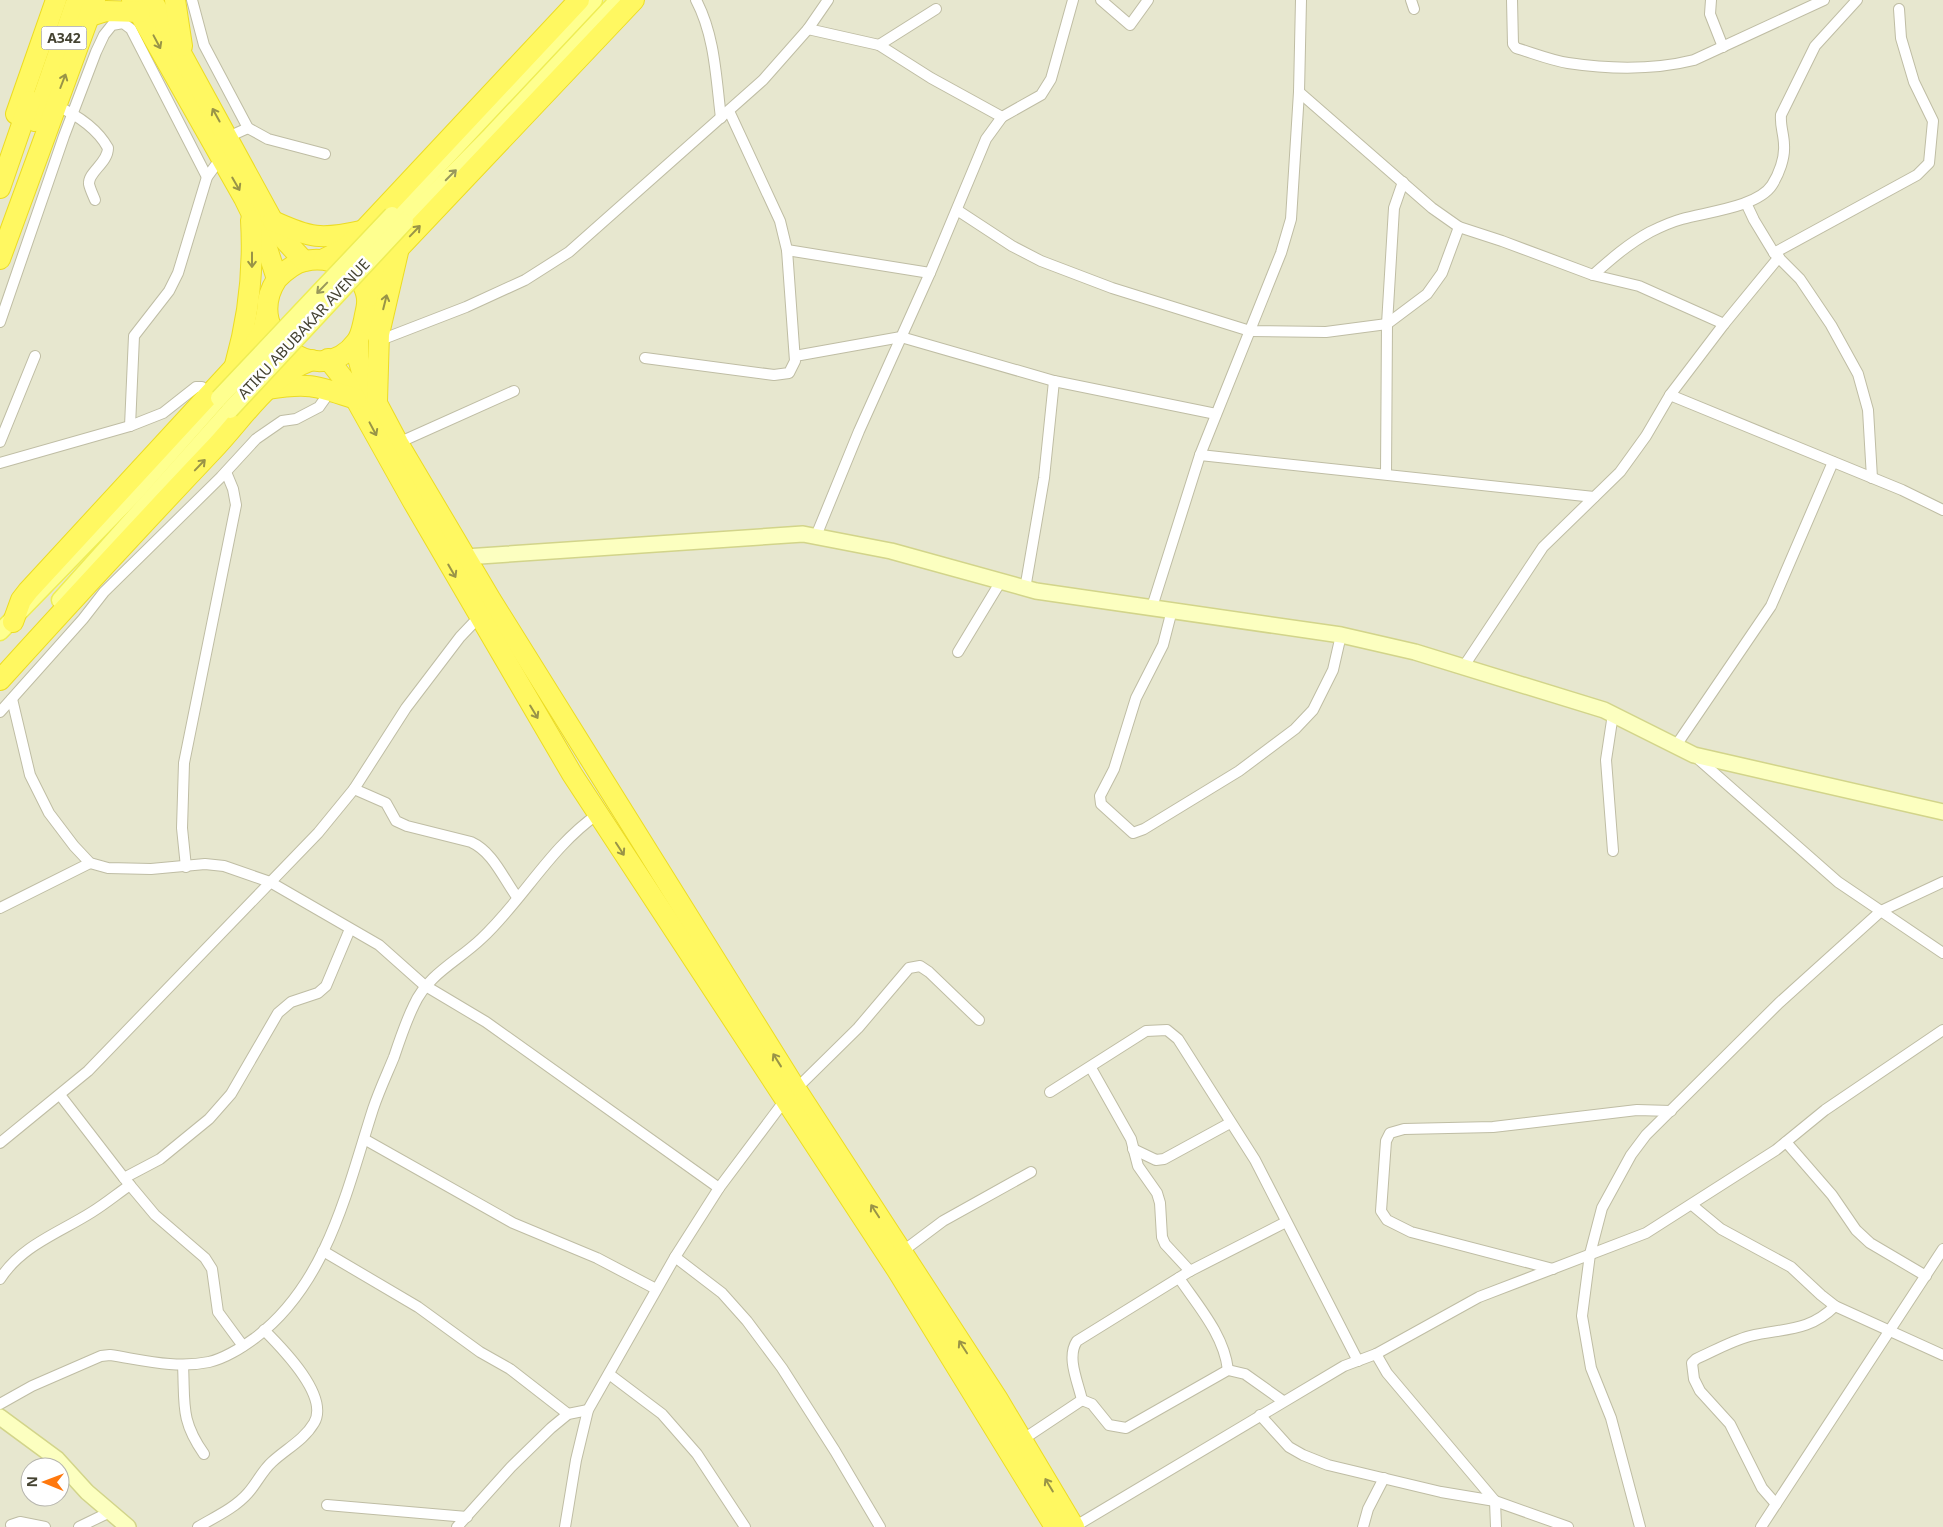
<svg xmlns="http://www.w3.org/2000/svg" width="1943" height="1527" font-family="'Noto Sans',sans-serif">
<style>
.residential{fill:#e7e7cf;fill-rule:evenodd}
.lines{fill:none;stroke-linecap:round;stroke-linejoin:round}
.street-casing{stroke:#bfbda4;stroke-width:12}
.secondary-casing{stroke:#d2d48a;stroke-width:18}
.primary-casing{stroke:#eeed54;stroke-width:19}
.highway-casing{stroke:#ecdc23;stroke-width:22}
.street{stroke:#fff;stroke-width:10}
.secondary{stroke:#fcffc0;stroke-width:15}
.primary{stroke:#feff8f;stroke-width:16}
.highway{stroke:#fff861;stroke-width:20}
.primary-bridge-casing{stroke:#eeed54;stroke-width:19;stroke-linecap:butt}
.primary-bridge{stroke:#feff8f;stroke-width:16}
.oneway{stroke:#999447}
.oneway2{stroke:#98985c}
.labels{text-anchor:middle;stroke-width:5;stroke-linejoin:round;paint-order:stroke}
.shield{fill:#fff;stroke:#7d7b70;stroke-width:1}
.shield-label{font-size:14px;font-weight:bold;fill:#454332}
.street-label{font-size:15px;fill:#454332;stroke:#fff}
</style>
<rect width="100%" height="100%" fill="#f3f3e2"/>
<path class="residential" d="M0 0H1943V1527H0ZM30 1467H60V1497H30Z"/>
<g class="lines">
<g class="street-casing">
<g id="street">
<path d="M192 0 204 45 248 128 268 139 325 154"/>
<path d="M696 0C715 36 716 78 721 118"/>
<path d="M1101 0 1130 25 1148 0"/>
<path d="M1411 0 1414 9"/>
<path d="M1512 0 1513 44 1516 48C1533 53 1550 60 1568 63 1608 69 1654 70 1694 60L1824 0"/>
<path d="M1711 0 1710 14 1723 47"/>
<path d="M808 29 879 45 931 78 1002 117"/>
<path d="M879 45 936 9"/>
<path d="M1299 92 1432 208 1459 227 1502 241 1593 275 1639 286 1724 324"/>
<path d="M55 105C75 114 97 128 108 148 108 163 88 172 89 184 90 189 93 195 95 200"/>
<path d="M228 137 248 128"/>
<path d="M1746 203 1754 220 1774 253 1800 279 1831 325 1858 374 1868 410 1872 478"/>
<path d="M957 210 1012 246 1041 261 1112 288 1250 331 1326 332 1387 324 1427 294 1442 273 1459 227"/>
<path d="M787 250 930 273"/>
<path d="M1774 253 1917 175 1929 163 1933 121 1914 82 1901 38 1899 9"/>
<path d="M1593 275C1611 259 1628 244 1650 232 1660 227 1671 222 1682 219 1706 212 1758 207 1772 185 1779 174 1785 158 1784 145 1784 135 1780 126 1781 115L1815 46 1857 0"/>
<path d="M0 322 64 136 96 52 104 35 112 25 123 23 131 29 207 177"/>
<path d="M378 341 466 307 525 280 569 252 763 80 808 29 828 0"/>
<path d="M795 356 901 337 1054 381 1216 414"/>
<path d="M645 358 774 375 789 373 795 361 787 250 780 221 729 111"/>
<path d="M1670 395 1902 490 1943 510"/>
<path d="M130 426 134 336 169 291 178 273 207 177 221 158"/>
<path d="M0 442 35 356"/>
<path d="M398 443 514 391"/>
<path d="M1200 455 1594 497"/>
<path d="M0 463 130 426 163 413 196 387H202L209 395"/>
<path d="M1386 474 1387 324 1394 208 1403 182"/>
<path d="M816 536 859 431 930 273 986 139 1002 117 1041 95 1051 79 1073 0"/>
<path d="M1025 589 1044 478 1054 381"/>
<path d="M1152 607 1200 455 1281 253 1291 219 1299 92 1301 0"/>
<path d="M1172 610 1163 645 1136 698 1114 769 1100 796 1101 804 1133 833 1144 829 1239 771 1295 729 1313 710 1333 670 1341 635"/>
<path d="M958 652 1001 581"/>
<path d="M1464 666 1543 547 1620 472 1646 436 1670 395 1724 324 1779 257"/>
<path d="M12 699 30 775 49 813 74 846 90 863 108 868 151 869 205 864 224 866 270 882 379 945 424 985 486 1022 719 1188"/>
<path d="M0 712 83 619 104 592 221 477 256 439 282 421 296 419 319 407 331 390"/>
<path d="M1675 747 1771 606 1833 462"/>
<path d="M1696 757 1838 882 1943 953"/>
<path d="M354 789 386 803 396 821 407 826 471 842C493 852 503 878 517 897"/>
<path d="M1613 851 1606 760 1613 714"/>
<path d="M186 867 182 828 184 763 236 505 233 489 226 472"/>
<path d="M0 908 90 863"/>
<path d="M1091 1068 1131 1139 1138 1166 1157 1193 1160 1203 1162 1237 1165 1244 1190 1271"/>
<path d="M796 1089 858 1028 909 968 920 966 929 972 979 1020"/>
<path d="M1050 1092 1146 1031 1167 1030 1178 1039 1255 1160 1358 1361"/>
<path d="M60 1095 124 1178 155 1215 205 1258 212 1269 218 1312 243 1346"/>
<path d="M364 1139 513 1223 597 1258 656 1289"/>
<path d="M1786 1142 1832 1195 1856 1230 1870 1243 1926 1276"/>
<path d="M0 1143 88 1071 318 833 354 789 406 708 460 637 479 617"/>
<path d="M1133 1149 1156 1160 1164 1159 1230 1123"/>
<path d="M124 1178 160 1159 209 1119 231 1094 278 1013 291 1002 318 993 326 986 350 929"/>
<path d="M1692 1205 1721 1229 1791 1267 1821 1295 1835 1306 1943 1355"/>
<path d="M323 1251 418 1307 480 1352 510 1369 568 1414"/>
<path d="M899 1254 943 1221 1031 1172"/>
<path d="M675 1257 722 1293 747 1321 782 1368 835 1451 880 1527"/>
<path d="M1553 1269 1411 1232 1387 1220 1381 1211 1386 1141 1390 1133 1404 1129 1493 1127 1637 1110 1671 1111"/>
<path d="M1179 1278C1198 1306 1224 1335 1228 1370"/>
<path d="M0 1279C22 1245 59 1233 92 1212 105 1204 117 1194 130 1185"/>
<path d="M1376 1354 1387 1373 1495 1501 1496 1527"/>
<path d="M183 1365C185 1404 180 1420 204 1454"/>
<path d="M609 1374 662 1414 697 1454 745 1527"/>
<path d="M1082 1400C1078 1382 1066 1357 1077 1341L1190 1271 1286 1222"/>
<path d="M1082 1400 1092 1404 1109 1425 1126 1428 1228 1370 1245 1374 1283 1401"/>
<path d="M0 1404 32 1386 101 1356 110 1355C143 1360 176 1369 209 1362 226 1358 241 1348 255 1338 327 1284 347 1190 373 1109 379 1091 387 1074 394 1057 400 1039 406 1021 414 1005 428 974 458 961 481 939 523 900 550 847 598 814"/>
<path d="M1260 1415 1289 1447 1303 1455 1328 1465 1441 1492 1495 1501 1568 1527"/>
<path d="M1022 1440 1082 1400"/>
<path d="M1776 1504 1762 1488 1730 1424 1700 1391 1694 1379 1692 1363 1696 1359C1714 1351 1731 1341 1750 1336 1784 1328 1809 1332 1835 1306"/>
<path d="M327 1505 467 1517"/>
<path d="M11 1525 20 1522 45 1527"/>
<path d="M79 1527 110 1512"/>
<path d="M198 1527C215 1517 235 1508 248 1493 257 1483 262 1471 272 1462 286 1449 304 1440 314 1423 330 1396 282 1348 264 1330"/>
<path d="M457 1527 511 1467 551 1428 568 1414 588 1410"/>
<path d="M565 1527 576 1460 588 1410 675 1257 719 1188 785 1100"/>
<path d="M1074 1527 1344 1366 1376 1354 1479 1297 1646 1233 1776 1150 1825 1110 1943 1030"/>
<path d="M1363 1527 1368 1509 1384 1478"/>
<path d="M1640 1527 1611 1418 1591 1368 1582 1316 1590 1254 1602 1208 1631 1155 1646 1135 1779 1003 1881 911 1943 882"/>
<path d="M1761 1527 1943 1249"/>
</g>
</g>
<g class="secondary-casing">
<g id="secondary">
<path d="M465 557 803 534 891 551 1036 591 1341 635 1415 652 1604 710 1694 755 1943 812"/>
<path d="M0 1417 57 1459 87 1492 128 1527"/>
</g>
</g>
<g class="primary-casing">
<g id="primary">
<path d="M392 215 594 0"/>
<path d="M405 222 490 136 618 0"/>
<path d="M60 600 230 410"/>
<path d="M0 632 135 493 219 398"/>
</g>
</g>
<g class="highway-casing">
<g id="highway">
<path d="M132 0 244 198 264 239 277 279C240 335 319 392 356 342 361 336 362 328 364 320 365 313 368 305 367 298 363 270 330 255 305 261 294 263 285 271 277 279"/>
<path d="M152 0 281 236 304 261"/>
<path d="M175 0 182 46"/>
<path d="M87 17 106 11 140 12"/>
<path d="M16 114 56 0"/>
<path d="M35 121 77 0"/>
<path d="M0 188 30 101"/>
<path d="M273 221C310 238 321 240 361 231"/>
<path d="M0 259 95 0"/>
<path d="M324 259 344 249 359 235 579 0"/>
<path d="M367 298 376 275 385 263 634 0"/>
<path d="M358 340V358L364 379 398 443 491 600 796 1089 997 1398 1074 1527"/>
<path d="M328 359 346 382 412 500 572 774 897 1270 1055 1527"/>
<path d="M235 365C249 316 254 271 251 220"/>
<path d="M268 389C309 382 317 386 356 399"/>
<path d="M377 401 379 334 398 252"/>
<path d="M13 622 21 600 28 591 253 347 263 331 267 312"/>
<path d="M0 680C70 603 140 527 212 451 244 418 267 377 312 360"/>
</g>
</g>
<use href="#street" class="street"/>
<use href="#secondary" class="secondary"/>
<use href="#primary" class="primary"/>
<use href="#highway" class="highway"/>
<g class="primary-bridge-casing">
<g id="primary-bridge">
<path d="M219 398 392 215"/>
<path d="M230 410 405 222"/>
</g>
</g>
<use href="#primary-bridge" class="primary-bridge"/>
</g>
<defs><path id="oneway-shaft" d="M-6 0H5M1.5-3L5.5 0L1.5 3" fill="none" stroke-width="1.6" stroke-linecap="round" stroke-linejoin="round" transform="scale(1.25)"/></defs>
<g class="oneway">
<use href="#oneway-shaft" transform="translate(157 42) rotate(62)"/>
<use href="#oneway-shaft" transform="translate(63 81) rotate(-69)"/>
<use href="#oneway-shaft" transform="translate(216 115) rotate(-119)"/>
<use href="#oneway-shaft" transform="translate(236 184) rotate(60)"/>
<use href="#oneway-shaft" transform="translate(415 231) rotate(-46)"/>
<use href="#oneway-shaft" transform="translate(252 260) rotate(90)"/>
<use href="#oneway-shaft" transform="translate(385 302) rotate(-76)"/>
<use href="#oneway-shaft" transform="translate(373 429) rotate(62)"/>
<use href="#oneway-shaft" transform="translate(200 465) rotate(-46)"/>
<use href="#oneway-shaft" transform="translate(452 571) rotate(60)"/>
<use href="#oneway-shaft" transform="translate(534 712) rotate(59)"/>
<use href="#oneway-shaft" transform="translate(620 849) rotate(57)"/>
<use href="#oneway-shaft" transform="translate(777 1060) rotate(-122)"/>
<use href="#oneway-shaft" transform="translate(875 1211) rotate(-123)"/>
<use href="#oneway-shaft" transform="translate(963 1347) rotate(-123)"/>
<use href="#oneway-shaft" transform="translate(1049 1485) rotate(-121)"/>
</g>
<g class="oneway2">
<use href="#oneway-shaft" transform="translate(451 175) rotate(-45)"/>
<use href="#oneway-shaft" transform="translate(322 288) rotate(134)"/>
</g>
<g class="labels">
<rect class="shield" x="41.5" y="26.5" width="45" height="23" rx="4"/>
<g class="shield-label">
<text x="64" y="43">A342</text>
</g>
<g class="street-label">
<text transform="translate(304 329) rotate(-47)" y="5">ATIKU ABUBAKAR AVENUE</text>
</g>
</g>
<g transform="translate(45 1482) rotate(271)"><circle r="24" fill="#ffffff" stroke="#b5b4ad"/>
<path d="M0-4L9 19L0 12L-9 19Z" fill="#ff780d"/>
<text y="-8" font-size="14" font-weight="bold" text-anchor="middle" fill="#454332">N</text>
</g>
</svg>
